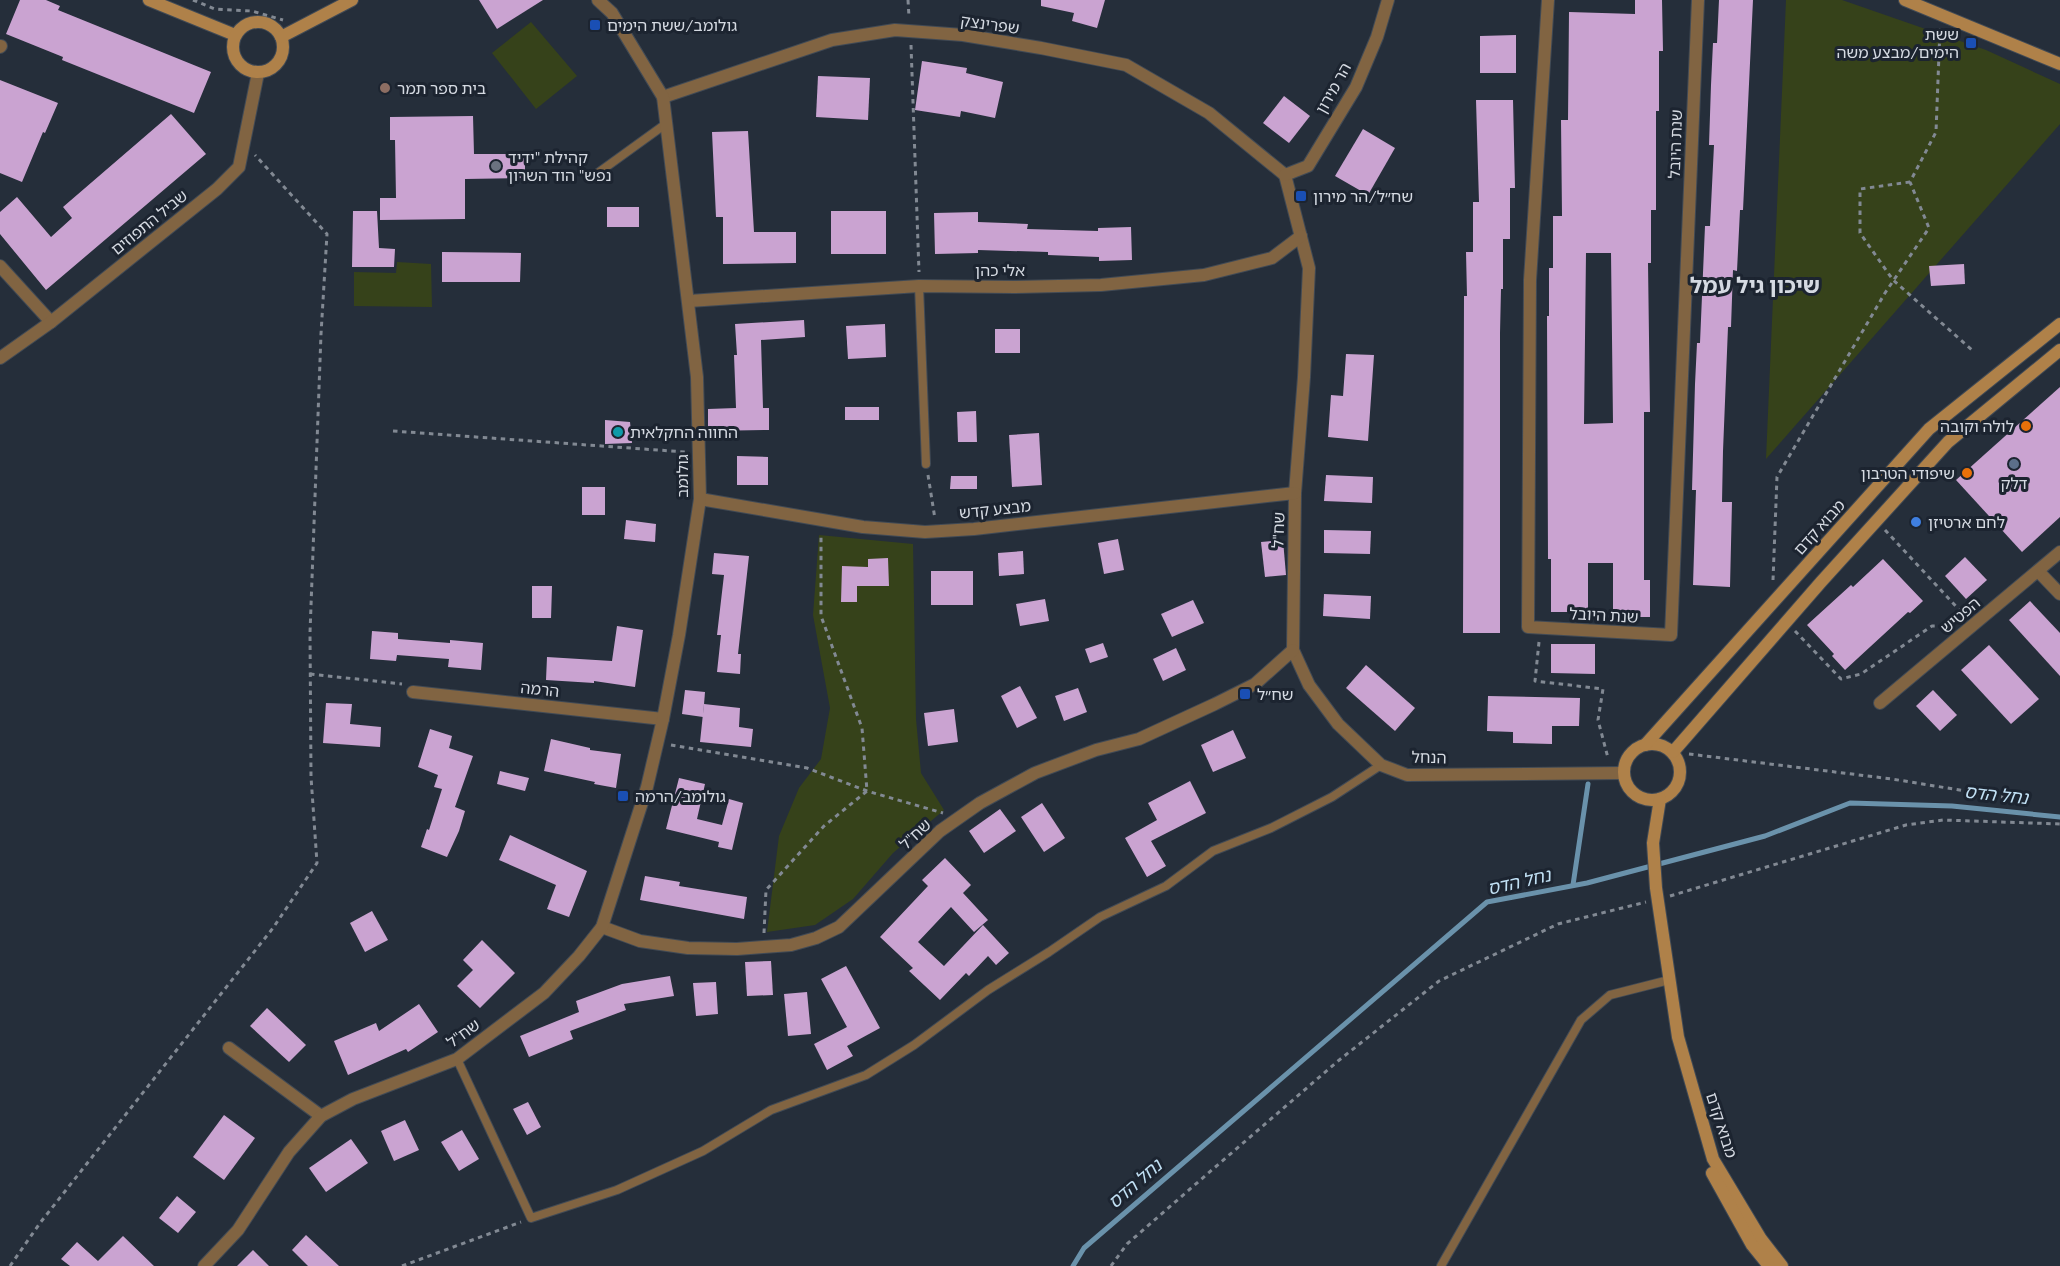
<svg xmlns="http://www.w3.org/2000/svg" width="2060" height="1266" font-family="'Exo 2','Noto Sans Hebrew',sans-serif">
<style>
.green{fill:#36421a}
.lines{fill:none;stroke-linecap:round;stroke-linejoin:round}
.stream{stroke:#6a92ab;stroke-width:5}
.building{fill:#caa3d1;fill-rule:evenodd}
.lane-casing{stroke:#414a55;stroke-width:10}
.street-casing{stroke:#414a55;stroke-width:14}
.secondary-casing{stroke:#414a55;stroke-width:14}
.path{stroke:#828993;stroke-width:3;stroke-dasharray:4.5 4.5;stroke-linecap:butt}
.lane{stroke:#816442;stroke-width:8}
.street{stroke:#816442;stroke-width:12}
.secondary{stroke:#af8149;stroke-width:12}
.transit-dot{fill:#1a4fb4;stroke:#1c2430;stroke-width:2}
.education-dot{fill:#8d6e63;stroke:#1c2430;stroke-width:2}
.worship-dot{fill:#6b7280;stroke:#1c2430;stroke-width:2}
.food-dot{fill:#e8710a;stroke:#1c2430;stroke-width:2}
.culture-dot{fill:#0f9aa8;stroke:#1c2430;stroke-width:2}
.service-dot{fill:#5c6f8a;stroke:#1c2430;stroke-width:2}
.shop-dot{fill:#3f7fe0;stroke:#1c2430;stroke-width:2}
.labels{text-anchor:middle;stroke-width:6;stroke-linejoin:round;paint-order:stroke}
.street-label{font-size:16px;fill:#d5dae2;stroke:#1c2430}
.poi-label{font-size:16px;fill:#d5dae2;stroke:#1c2430;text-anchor:start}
.water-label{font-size:18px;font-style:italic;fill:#c1e0f4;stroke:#1c2430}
.district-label{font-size:22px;font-weight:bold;fill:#d5dae2;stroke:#1c2430}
</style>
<rect width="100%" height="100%" fill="#252e3a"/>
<g class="green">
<path d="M1786 0H1842L1986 50 2060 84V124L1766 459Z"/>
<path d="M531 22 577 76 536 109 492 53Z"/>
<path d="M397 262 431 264 432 307 354 306V272L396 273Z"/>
<path d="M819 535 913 544 916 719 921 773 944 810 893 853 853 899 815 925 767 932 779 836 799 788 821 759 830 708 813 615Z"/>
</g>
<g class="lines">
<g class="stream">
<path d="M1573 885 1588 784"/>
<path d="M1073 1266 1084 1248 1487 902 1587 883 1765 836 1850 803 1952 806 2060 817"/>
</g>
</g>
<g class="building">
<path d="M20 0H46L60 6 58 10 211 72 194 113 62 60 63 57 6 34Z"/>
<path d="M479 0H543L497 29Z"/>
<path d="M1041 0H1105L1097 28 1072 21 1074 13 1041 6Z"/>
<path d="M1635 0H1662L1663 51H1659V111H1656V210H1651V263H1648L1650 412H1644V580H1650V617H1613V563H1588V612H1551V559H1548L1547 316H1549V268H1553V216H1562L1561 120H1568L1569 12 1635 14ZM1586 253H1611L1613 423 1584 424Z"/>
<path d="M1719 0H1753L1743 210H1740L1737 271 1733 270 1731 327H1728L1723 451 1722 502H1732L1730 587 1693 585 1696 490H1692L1695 384 1697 343H1700L1705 226H1710L1714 145H1709L1711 85 1713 43H1717Z"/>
<path d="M1516 35V73H1480V36Z"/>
<path d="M922 61 967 68 966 73 1003 82 995 118 961 111 960 117 915 110Z"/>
<path d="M818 76 870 78 868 120 816 117Z"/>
<path d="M0 80 58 103 45 133 43 132 22 182 0 173Z"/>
<path d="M1284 96 1310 116 1289 143 1263 123Z"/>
<path d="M1476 100H1513L1515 188H1510V239H1503V289H1501L1500 333V633H1463L1464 296H1467L1466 252H1473V202H1479Z"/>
<path d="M171 114 206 154 46 290 0 234V212L17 197 51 237 72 218 63 207Z"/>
<path d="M473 116 474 154H525V178L465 179V219L380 220V198H396L395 140H390V117Z"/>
<path d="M1363 129 1395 148 1368 195 1335 176Z"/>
<path d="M748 131 754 232H796V263L723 264V217H716L712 132Z"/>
<rect x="607" y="207" width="32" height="20"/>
<path d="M353 211H377L379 248 395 249 394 267H352Z"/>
<rect x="831" y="211" width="55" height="43"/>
<path d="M978 212V222L1028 224 1027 229 1098 231V228L1131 227 1132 260 1099 261V257L1048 255V252L978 250V253L935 254 934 213Z"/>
<path d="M442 252 521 253 520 282H442Z"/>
<path d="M1964 264 1965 284 1931 286 1929 266Z"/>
<path d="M804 320 805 337 761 340 763 408H769V430L708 431V409L736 408 734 355H737L735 324Z"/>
<path d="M885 324 886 357 848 359 846 326Z"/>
<rect x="995" y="329" width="25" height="24"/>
<path d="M1346 354 1374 355 1368 441 1328 437 1331 395 1343 396Z"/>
<path d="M2060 387V517L2022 552 1956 480Z"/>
<rect x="845" y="407" width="34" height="13"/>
<path d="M976 411 977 442H958L957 412Z"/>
<path d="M605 420 630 422 632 443 605 444Z"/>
<path d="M1039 433 1042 485 1012 487 1009 435Z"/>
<path d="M737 456 768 457V485H737Z"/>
<path d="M1326 475 1373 477 1372 503 1324 501Z"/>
<path d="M951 476H977V489H950Z"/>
<rect x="582" y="487" width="23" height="28"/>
<path d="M626 520 656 524 655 542 624 539Z"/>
<path d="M1324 530 1371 531 1370 554 1324 553Z"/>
<path d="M1118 539 1124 570 1104 574 1098 543Z"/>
<path d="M1283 540 1286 575 1265 577 1261 542Z"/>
<path d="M1023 551 1024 574 999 576 998 553Z"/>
<path d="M714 553 749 556 738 654H741L740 674 717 672 721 635H717L724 575 712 574Z"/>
<path d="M1965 557 1987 580 1966 599 1945 576Z"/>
<path d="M888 558 889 586H857V602H841L842 566 868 567V559Z"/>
<path d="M1883 559 1923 601 1910 613 1908 612 1845 670 1832 656 1834 654 1807 625 1851 585 1853 587Z"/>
<rect x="931" y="571" width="42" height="34"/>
<path d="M532 586H552L551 618H532Z"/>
<path d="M1324 594 1371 596 1370 619 1323 616Z"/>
<path d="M1045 599 1049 621 1020 626 1016 604Z"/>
<path d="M1193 600 1204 623 1172 637 1161 614Z"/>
<path d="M2030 601 2060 633V676L2009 620Z"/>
<path d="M617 626 643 630 635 687 594 681V683L546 680 547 657 612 661Z"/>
<path d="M372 631 398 633V639L450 643V640L483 643 481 670 448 667 449 659 397 655 396 661 370 659Z"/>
<path d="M1103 643 1108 657 1090 663 1085 649Z"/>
<path d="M1551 644H1595V674L1551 673Z"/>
<path d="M1989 645 2039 699 2011 724 1961 670Z"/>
<path d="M1176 648 1186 670 1163 681 1153 659Z"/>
<path d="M1366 665 1415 708 1395 731 1346 688Z"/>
<path d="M1020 686 1037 718 1017 728 1001 696Z"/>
<path d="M1078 688 1087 712 1064 721 1055 696Z"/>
<path d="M685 690 705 692 703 717 682 714Z"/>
<path d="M1933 690 1957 715 1940 731 1916 706Z"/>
<path d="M1488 696 1580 698 1579 726H1552V744L1513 743V732L1487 731Z"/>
<path d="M326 703 352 704 350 724 381 727 380 747 323 743Z"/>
<path d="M704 704 740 708 739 727 753 729 751 747 700 742Z"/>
<path d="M954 709 958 742 928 746 924 713Z"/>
<path d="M430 729 452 736 449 748 473 756 455 807 465 811 459 831 447 857 421 847 427 829 429 830 442 789 434 787 438 775 418 767Z"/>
<path d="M1233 730 1246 758 1213 772 1201 745Z"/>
<path d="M551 739 590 748V750L621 754 616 788 594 784 595 782 544 771Z"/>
<path d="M500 771 529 778 525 791 497 784Z"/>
<path d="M679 778 705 784 697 819 722 825 729 799 743 803 732 850 718 847 719 842 666 829Z"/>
<path d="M1190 781 1206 813 1151 841 1166 866 1147 877 1125 838 1157 820 1148 803Z"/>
<path d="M1042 803 1065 838 1044 852 1021 817Z"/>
<path d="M1000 809 1016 831 984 853 969 831Z"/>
<path d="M510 835 587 871 569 917 547 909 556 885 499 860Z"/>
<path d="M945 858 971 885 963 893 988 920 974 932 951 907 918 942 944 966 983 925 1009 953 996 965 988 956 969 976 966 973 940 1000 909 971 913 968 880 937 928 886 922 880Z"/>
<path d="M645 876 680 882 679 886 747 897 744 919 640 900Z"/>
<path d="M372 911 388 940 365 952 350 923Z"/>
<path d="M482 940 515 973 480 1008 457 986 473 970 463 960Z"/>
<path d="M771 961 773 995 747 996 745 962Z"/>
<path d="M846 966 880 1028 847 1046 853 1056 827 1070 814 1044 847 1027 821 979Z"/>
<path d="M670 976 674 996 624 1004 626 1010 570 1031 573 1039 529 1057 520 1036 579 1012 576 1001 622 984Z"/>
<path d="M716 982 718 1014 696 1016 693 983Z"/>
<path d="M807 992 811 1034 788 1036 784 994Z"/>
<path d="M419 1004 438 1032 408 1052 406 1049 348 1075 334 1041 376 1023 379 1031Z"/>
<path d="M267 1008 306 1045 289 1062 250 1026Z"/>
<path d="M528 1102 541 1127 527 1135 513 1109Z"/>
<path d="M224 1115 255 1138 224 1180 193 1157Z"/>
<path d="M405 1120 419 1150 394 1161 381 1131Z"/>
<path d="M462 1130 479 1159 459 1171 441 1142Z"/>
<path d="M351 1139 368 1163 326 1192 309 1168Z"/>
<path d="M177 1196 196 1212 178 1233 159 1218Z"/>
<path d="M306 1235 339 1266H308L292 1250Z"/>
<path d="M123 1236 154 1266H70L61 1259 77 1242 98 1261Z"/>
<path d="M253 1250 269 1266H237Z"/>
</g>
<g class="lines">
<g class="lane-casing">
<g id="lane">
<path d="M595 175 667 123"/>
<path d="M919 286 926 464"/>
<path d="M457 1059 531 1218 617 1190 703 1151 771 1110 866 1075 914 1045 988 990 1049 952 1100 917 1166 886 1213 851 1271 828 1332 797 1381 765"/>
<path d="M1441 1266 1581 1020 1610 995 1669 980"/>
</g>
</g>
<g class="street-casing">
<g id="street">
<path d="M1548 0 1530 280 1528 627 1671 635 1698 0"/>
<path d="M0 47 1 46"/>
<path d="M663 97 832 40 895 30 963 35 1041 48 1126 65 1209 113 1285 175"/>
<path d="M1285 175 1309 268 1304 377 1295 493 1293 650 1309 685 1338 724 1381 765 1407 775 1624 773"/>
<path d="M1285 175 1308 166 1356 87 1377 37 1388 0"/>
<path d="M0 266 51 322"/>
<path d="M689 301 919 286 1014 287 1101 285 1204 275 1272 258 1301 236"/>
<path d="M0 358 51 322 217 189 239 167 258 73"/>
<path d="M700 499 863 527 925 532 974 529 1295 493"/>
<path d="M2038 571 2060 594"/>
<path d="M413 692 663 719"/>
<path d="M1880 703 2060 552"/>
<path d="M602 927 640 941 688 948 737 949 763 947 791 945 816 938 839 927 940 831 980 803 1035 773 1096 750 1139 739 1215 704 1255 684 1293 650"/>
<path d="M229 1048 321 1116"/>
<path d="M204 1266 238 1230 289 1152 321 1116 353 1099 457 1059 544 993 579 956 602 927 647 787 663 719 679 635 700 499 697 377 663 97 612 13 598 0"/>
</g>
</g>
<g class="secondary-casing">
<g id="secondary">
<path d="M149 0 235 35"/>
<path d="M1905 0 2060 64"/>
<circle cx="258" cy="47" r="25"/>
<path d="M281 37 352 0"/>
<circle cx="1652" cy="772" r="28"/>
<path d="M1645 745 1929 429 2060 324"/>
<path d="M1673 752 1821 582 1948 442 2060 350"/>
<path d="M1660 799 1653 843 1656 888 1678 1037 1713 1159 1761 1239 1782 1266"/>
<path d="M1712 1173 1752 1245 1769 1266"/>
</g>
</g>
<g class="path">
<path d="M193 0 215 9 252 11 283 20"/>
<path d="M908 0 909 17"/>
<path d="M911 45 919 272"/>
<path d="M1910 182 1860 189V233L1893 280 1972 350"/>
<path d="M393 431 685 452"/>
<path d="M928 475 935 519"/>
<path d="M1885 530 1964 615"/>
<path d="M1773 580 1777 477 1885 293 1929 228 1910 182 1936 132 1940 28"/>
<path d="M1795 631 1841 679 1861 674 1932 626H1951"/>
<path d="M1539 642 1535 681 1603 689 1598 720 1608 758"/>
<path d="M310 674 402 684"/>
<path d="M671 745 807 768 867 791 943 813"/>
<path d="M1689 754 1892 779 2027 801"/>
<path d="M1670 896 1906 825 1943 820 2060 824"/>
<path d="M764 933 766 890 824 826 867 791 862 728 821 616V534"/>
<path d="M10 1266 40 1223 273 928 317 863 311 777 310 633 321 334 327 234 255 155"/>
<path d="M402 1266 521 1222"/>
<path d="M1111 1266 1127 1244 1213 1169 1338 1061 1439 981 1558 924 1646 902"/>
</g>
<use href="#lane" class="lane"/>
<use href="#street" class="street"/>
<use href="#secondary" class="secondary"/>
</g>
<g class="transit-dot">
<rect x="589" y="19" width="12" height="12" rx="3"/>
<rect x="1965" y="37" width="12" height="12" rx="3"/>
<rect x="1295" y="190" width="12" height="12" rx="3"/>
<rect x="1239" y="688" width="12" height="12" rx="3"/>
<rect x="617" y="790" width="12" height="12" rx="3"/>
</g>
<circle class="education-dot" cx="385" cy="88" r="6"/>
<circle class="worship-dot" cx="496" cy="166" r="6"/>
<g class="food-dot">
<circle cx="2026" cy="426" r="6"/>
<circle cx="1967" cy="473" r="6"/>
</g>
<circle class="culture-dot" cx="618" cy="432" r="6"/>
<circle class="service-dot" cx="2014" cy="464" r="6"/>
<circle class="shop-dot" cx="1916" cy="522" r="6"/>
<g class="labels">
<g class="street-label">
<text transform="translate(990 24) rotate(8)" y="6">שפרינצק</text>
<text transform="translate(1333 88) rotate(-61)" y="6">הר מירון</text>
<text transform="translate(1675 144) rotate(-88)" y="6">שנת היובל</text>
<text transform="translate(149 222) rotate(-39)" y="6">שביל התפוזים</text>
<text x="1000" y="276">אלי כהן</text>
<text transform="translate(682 476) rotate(-90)" y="6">גולומב</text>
<text transform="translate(995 509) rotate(-6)" y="6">מבצע קדש</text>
<text transform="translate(1819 527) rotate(-48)" y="6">מבוא קדם</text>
<text transform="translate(1278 530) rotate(-88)" y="6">שח"ל</text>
<text transform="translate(1604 615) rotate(3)" y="6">שנת היובל</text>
<text transform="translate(1960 615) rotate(-40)" y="6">הפטיש</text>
<text transform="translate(540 689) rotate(6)" y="6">הרמה</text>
<text transform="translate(1429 757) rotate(1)" y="6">הנחל</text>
<text transform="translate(915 834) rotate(-43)" y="6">שח"ל</text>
<text transform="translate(463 1033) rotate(-36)" y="6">שח"ל</text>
<text transform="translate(1722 1125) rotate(72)" y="6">מבוא קדם</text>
</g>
<g class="poi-label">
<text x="607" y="31">גולומב/ששת הימים</text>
<text x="1959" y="40" text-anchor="end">ששת<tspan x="1959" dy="18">הימים/מבצע משה</tspan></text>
<text x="397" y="94">בית ספר תמר</text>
<text x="508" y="163">קהילת "ידיד<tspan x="508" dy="18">נפש" הוד השרון</tspan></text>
<text x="1313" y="202">שח״ל/הר מירון</text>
<text x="2014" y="432" text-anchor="end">לולה וקובה</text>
<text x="630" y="438">החווה החקלאית</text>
<text x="1955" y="479" text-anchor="end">שיפודי הטרבון</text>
<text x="2014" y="489" text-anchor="middle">דלק</text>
<text x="1928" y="528">לחם ארטיזן</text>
<text x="1257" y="700">שח״ל</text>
<text x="635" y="802">גולומב/הרמה</text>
</g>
<g class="water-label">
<text transform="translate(1996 795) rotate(6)" y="6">נחל הדס</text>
<text transform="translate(1519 882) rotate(-13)" y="6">נחל הדס</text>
<text transform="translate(1135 1184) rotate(-41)" y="6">נחל הדס</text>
</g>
<g class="district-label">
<text x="1755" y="293">שיכון גיל עמל</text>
</g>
</g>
</svg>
